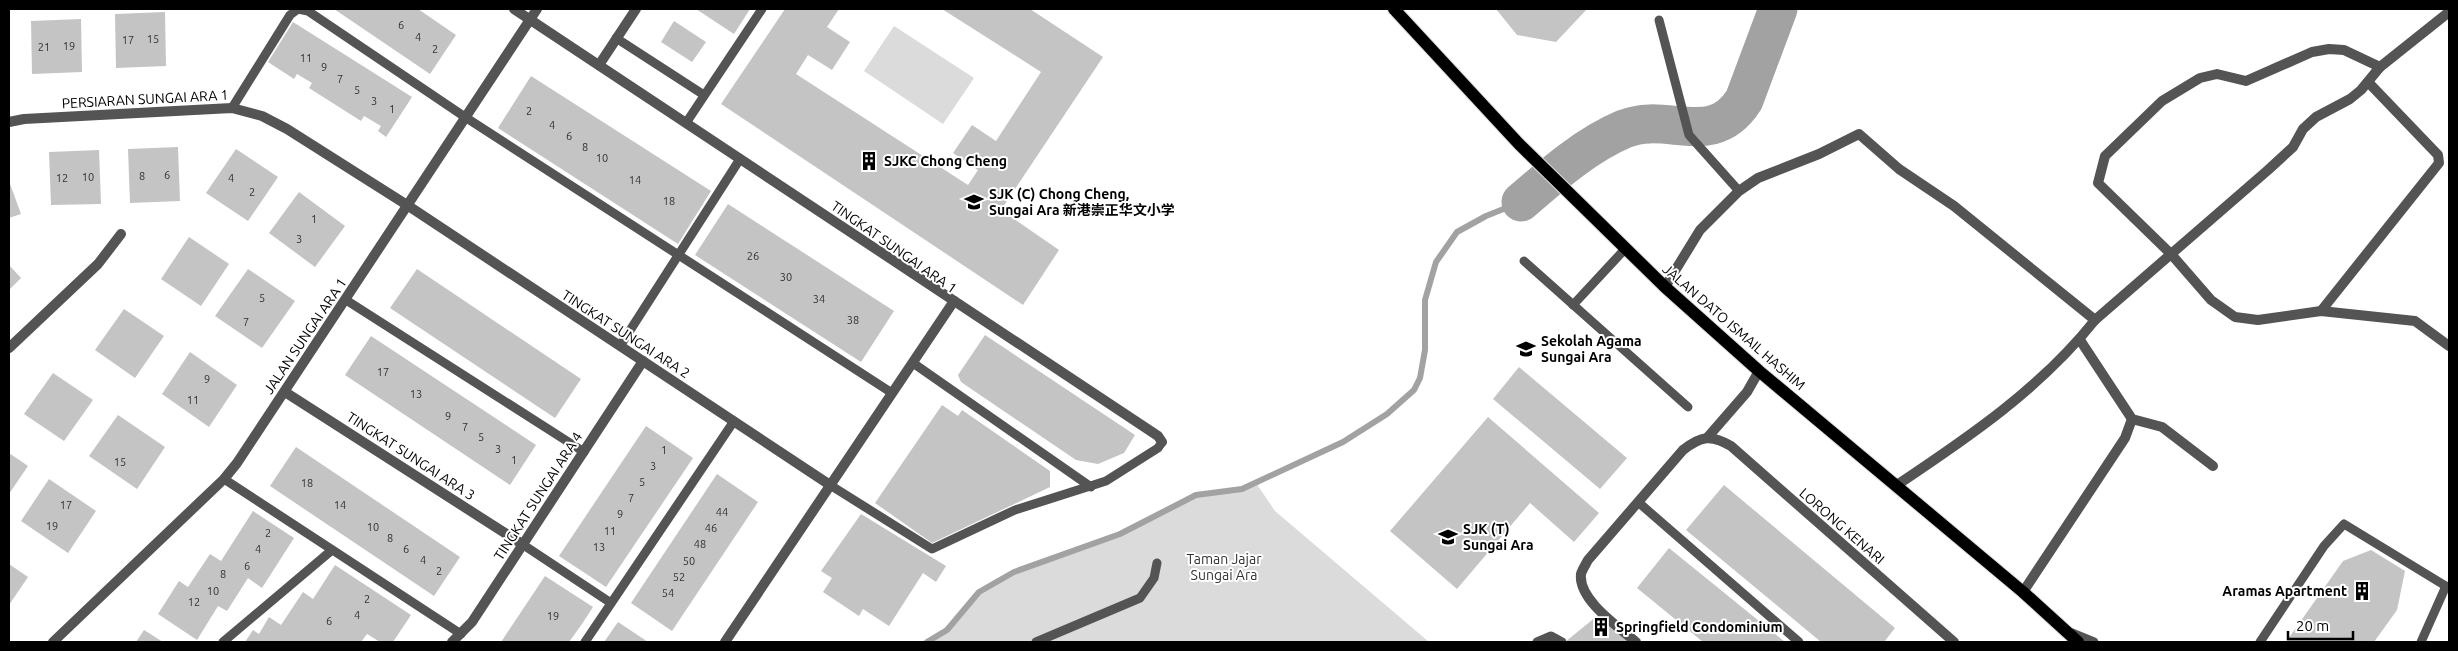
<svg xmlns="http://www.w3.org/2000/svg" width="2458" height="651" font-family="Ubuntu,'Noto Sans SC',sans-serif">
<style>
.green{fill:#dbdbdb}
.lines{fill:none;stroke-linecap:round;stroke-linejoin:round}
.stream{stroke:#a2a2a2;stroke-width:6}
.river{stroke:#a2a2a2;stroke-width:39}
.building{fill:#c4c4c4}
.primary-casing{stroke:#dbdbdb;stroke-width:14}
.service{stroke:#545454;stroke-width:9}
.minor{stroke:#545454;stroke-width:10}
.primary{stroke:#000;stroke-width:12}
.labels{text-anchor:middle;stroke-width:4;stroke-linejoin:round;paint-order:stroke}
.number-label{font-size:11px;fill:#313131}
.street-label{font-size:14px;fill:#000;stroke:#fff}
.poi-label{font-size:14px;font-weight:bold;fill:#000;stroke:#fff;text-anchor:start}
.park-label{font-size:14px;fill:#323232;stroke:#fff}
</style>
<rect width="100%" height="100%" fill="#fff"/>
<g class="green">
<path d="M894 26 974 78 943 124 864 71Z"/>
<path d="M1256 483 1275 511 1429 642H927L947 630 979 592 1014 572 1120 534 1196 495 1242 489Z"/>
</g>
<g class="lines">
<path class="stream" d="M927 642 947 630 979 592 1014 572 1120 534 1196 495 1242 489 1343 442 1387 414 1414 390 1420 378 1425 350V300L1436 262 1457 232 1486 216 1521 202"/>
<path class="river" d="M1521 202C1552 175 1586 145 1624 129 1668 111 1712 150 1744 100L1778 9"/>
</g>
<g class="building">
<path d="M334 9H418L456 35 430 74Z"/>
<path d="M696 9H750L734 34Z"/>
<path d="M785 9H839L827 27 850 42 832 70 808 55 796 74 968 185 978 170 953 153 972 125 996 141 1041 72 942 9H1030L1103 57 1001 210 1059 250 1023 305 721 104Z"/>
<path d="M1496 9H1587L1556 42 1517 35Z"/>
<path d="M165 12 166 66 116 68 115 14Z"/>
<path d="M81 19 82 72 32 74 31 21Z"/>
<path d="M674 21 706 42 692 62 661 42Z"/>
<path d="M293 22 412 97 386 137 378 131 381 126 364 116 361 121 309 88 312 83 297 74 294 79 268 62Z"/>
<path d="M531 76 711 191 678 244 498 128Z"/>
<path d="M178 147 180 201 130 203 128 149Z"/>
<path d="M236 149 278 177 248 221 206 193Z"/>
<path d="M99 150 101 204 51 205 49 152Z"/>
<path d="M9 181 21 214 9 218Z"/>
<path d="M299 192 345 226 315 267 269 233Z"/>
<path d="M728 204 894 311 861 362 695 255Z"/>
<path d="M189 237 229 264 201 306 161 279Z"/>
<path d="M9 265 21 278 9 290Z"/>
<path d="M248 269 295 301 262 348 215 316Z"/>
<path d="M417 269 581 379 555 418 390 308Z"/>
<path d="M124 309 164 336 135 378 95 350Z"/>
<path d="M985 335 1135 435 1124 453 1098 464 1076 460 961 382 958 375Z"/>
<path d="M371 336 536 445 510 485 345 375Z"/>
<path d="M190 352 237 385 209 427 162 394Z"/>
<path d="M1519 367 1627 458 1600 489 1493 399Z"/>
<path d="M53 373 93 400 64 441 24 414Z"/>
<path d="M942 405 958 416 962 410 1050 471V487L932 543 875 503Z"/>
<path d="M118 415 165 447 137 489 89 456Z"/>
<path d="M1488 417 1599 513 1574 542 1530 503 1457 589 1390 531Z"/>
<path d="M646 426 693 458 606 587 559 556Z"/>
<path d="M296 447 460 557 434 596 270 486Z"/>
<path d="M9 453 28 466 9 494Z"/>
<path d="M717 474 758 502 672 631 631 603Z"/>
<path d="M49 479 96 511 68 553 21 521Z"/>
<path d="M1724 485 1895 628 1884 642H1821L1686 530Z"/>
<path d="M253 511 294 538 262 588 248 578 227 611 218 606 197 640 158 614 179 581 188 587 210 554 221 561Z"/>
<path d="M861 514 946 566 936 582 923 573 889 626 863 609 859 616 823 592 832 578 821 571Z"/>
<path d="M1669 548 1785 642H1703L1637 588Z"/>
<path d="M2371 550 2405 571 2397 610 2374 642H2286L2343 561Z"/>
<path d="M9 564 28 577 9 605Z"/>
<path d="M335 565 411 615 393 642H380L367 634 361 642H245L253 630 259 634 269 617 281 625 303 592 313 599Z"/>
<path d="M545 576 593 607 582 624 569 642H501Z"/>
<path d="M1602 612 1636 642H1565Z"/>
<path d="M618 622 648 642H604Z"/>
<path d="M144 630 163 642H136Z"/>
</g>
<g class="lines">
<g class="primary-casing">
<path id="primary" d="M1394 9 1519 144 1665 287 1759 371 2023 592 2078 642"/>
</g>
<g class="service">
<path d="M1659 20 1689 135 1739 191"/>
<path d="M616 38 704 95"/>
<path d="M232 108 290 15 298 9 308 11 465 117 892 393"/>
<path d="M686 123 762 9"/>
<path d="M1524 261 1688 407"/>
<path d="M346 300 584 452"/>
<path d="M1573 305 1625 249"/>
<path d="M620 346 740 159"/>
<path d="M913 363 1091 487"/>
<path d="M224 479 461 634"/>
<path d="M830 485 932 549 1015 510 1106 481 1158 448 1162 442"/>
<path d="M1638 502 1799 642"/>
<path d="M522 544 611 603"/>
<path d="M2072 633 2094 642"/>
<path d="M223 642 332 550"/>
<path d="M585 642 734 421"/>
<path d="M1036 642 1140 598 1154 578 1157 563"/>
<path d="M1537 642 1551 636 1562 642"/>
<path d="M2260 642 2324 546 2344 524 2449 588"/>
<path d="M2421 642 2446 586"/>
</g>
<g class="minor">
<path d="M514 9 1158 436 1162 442"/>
<path d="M599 65 636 9"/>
<path d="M2380 67 2344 50 2329 49 2312 52 2246 81 2217 74 2200 78 2162 101 2105 156 2098 183 2171 254 2211 300 2235 317 2258 320 2321 311 2415 321 2449 346"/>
<path d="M9 122 24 119 232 108 262 116 287 129 407 205 830 485"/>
<path d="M1665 287 1700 230 1739 191 1758 178 1819 154 1859 134 1899 169 1954 206 2095 320"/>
<path d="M2321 311 2439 163 2438 155 2368 82"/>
<path d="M2080 340 2132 419 2162 427 2213 466"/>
<path d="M9 348 98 264 121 234"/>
<path d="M285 392 522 544"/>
<path d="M1707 438 1747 392 1759 371"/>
<path d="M1897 485C1969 437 2041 388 2095 320L2268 170 2293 147 2303 129 2316 117 2350 99 2361 90 2380 67 2449 12"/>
<path d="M2023 592 2125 438 2132 419"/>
<path d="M53 642 224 479 237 463 537 9"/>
<path d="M452 642 472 622 643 361"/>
<path d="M725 642 954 301"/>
<path d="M1636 642C1619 627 1578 600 1581 574 1582 570 1586 564 1588 560L1683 450C1701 436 1711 434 1731 446L1954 642"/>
</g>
<use href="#primary" class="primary"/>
</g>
<defs>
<g id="building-bare" transform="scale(1.5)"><path d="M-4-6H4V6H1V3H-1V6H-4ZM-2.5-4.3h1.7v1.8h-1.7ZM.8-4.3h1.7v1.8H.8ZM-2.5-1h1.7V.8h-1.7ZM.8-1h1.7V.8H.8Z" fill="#000" stroke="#fff" stroke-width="2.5" paint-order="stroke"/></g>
<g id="school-bare" transform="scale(1.5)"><path d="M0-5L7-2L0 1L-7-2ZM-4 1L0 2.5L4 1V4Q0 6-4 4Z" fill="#000" stroke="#fff" stroke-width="2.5" paint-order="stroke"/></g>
</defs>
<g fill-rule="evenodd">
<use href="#building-bare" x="869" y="161"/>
<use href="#school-bare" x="974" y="202"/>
<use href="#school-bare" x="1526" y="349"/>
<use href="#school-bare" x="1448" y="537"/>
<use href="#building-bare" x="2362" y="591"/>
<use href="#building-bare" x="1601" y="627"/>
</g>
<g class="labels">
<g class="number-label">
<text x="401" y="29">6</text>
<text x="418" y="41">4</text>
<text x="153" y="43">15</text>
<text x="128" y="44">17</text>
<text x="69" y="50">19</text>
<text x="44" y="51">21</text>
<text x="435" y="53">2</text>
<text x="306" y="62">11</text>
<text x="324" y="71">9</text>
<text x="340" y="83">7</text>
<text x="357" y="94">5</text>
<text x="374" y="105">3</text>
<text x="392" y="113">1</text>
<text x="529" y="115">2</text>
<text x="552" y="129">4</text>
<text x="569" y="140">6</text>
<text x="585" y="151">8</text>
<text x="602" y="162">10</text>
<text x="167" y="179">6</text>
<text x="142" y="180">8</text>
<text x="88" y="181">10</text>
<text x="62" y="182">12</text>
<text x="231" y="182">4</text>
<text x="635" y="184">14</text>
<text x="252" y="196">2</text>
<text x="669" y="205">18</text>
<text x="314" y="223">1</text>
<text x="299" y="243">3</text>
<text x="753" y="260">26</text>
<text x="786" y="281">30</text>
<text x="262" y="302">5</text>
<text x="819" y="303">34</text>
<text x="853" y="324">38</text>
<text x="246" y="326">7</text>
<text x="383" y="376">17</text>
<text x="207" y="383">9</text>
<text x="416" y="398">13</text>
<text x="193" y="404">11</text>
<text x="448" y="420">9</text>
<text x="465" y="431">7</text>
<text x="481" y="441">5</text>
<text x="498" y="453">3</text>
<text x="664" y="454">1</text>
<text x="514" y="464">1</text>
<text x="120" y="466">15</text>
<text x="653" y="470">3</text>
<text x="642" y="486">5</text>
<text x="307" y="487">18</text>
<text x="631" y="502">7</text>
<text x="66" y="509">17</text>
<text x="340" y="509">14</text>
<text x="722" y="516">44</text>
<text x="620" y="518">9</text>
<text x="52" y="530">19</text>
<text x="373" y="531">10</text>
<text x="711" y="532">46</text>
<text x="610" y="535">11</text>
<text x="268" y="537">2</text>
<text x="390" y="542">8</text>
<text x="700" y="548">48</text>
<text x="599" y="551">13</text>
<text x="258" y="553">4</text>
<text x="406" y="553">6</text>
<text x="423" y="564">4</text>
<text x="689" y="565">50</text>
<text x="247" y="570">6</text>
<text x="439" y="575">2</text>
<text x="223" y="578">8</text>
<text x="679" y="581">52</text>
<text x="213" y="595">10</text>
<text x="668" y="597">54</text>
<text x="367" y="603">2</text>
<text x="194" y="606">12</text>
<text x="357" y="619">4</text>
<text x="553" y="620">19</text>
<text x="329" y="625">6</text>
</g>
<g class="street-label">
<text transform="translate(145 99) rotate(-3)" y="5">PERSIARAN SUNGAI ARA 1</text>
<text transform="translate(894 247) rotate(35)" y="5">TINGKAT SUNGAI ARA 1</text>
<text transform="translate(1734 327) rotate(41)" y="5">JALAN DATO ISMAIL HASHIM</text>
<text transform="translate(626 334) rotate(33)" y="5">TINGKAT SUNGAI ARA 2</text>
<text transform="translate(305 336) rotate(-56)" y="5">JALAN SUNGAI ARA 1</text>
<text transform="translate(411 456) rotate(33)" y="5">TINGKAT SUNGAI ARA 3</text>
<text transform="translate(538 496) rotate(-57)" y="5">TINGKAT SUNGAI ARA 4</text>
<text transform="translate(1842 526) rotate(41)" y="5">LORONG KENARI</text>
</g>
<g class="poi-label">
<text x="884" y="166">SJKC Chong Cheng</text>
<text x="989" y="199">SJK (C) Chong Cheng,<tspan x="989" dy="16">Sungai Ara 新港崇正华文小学</tspan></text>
<text x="1541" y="346">Sekolah Agama<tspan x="1541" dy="16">Sungai Ara</tspan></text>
<text x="1463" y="534">SJK (T)<tspan x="1463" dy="16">Sungai Ara</tspan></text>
<text x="2347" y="596" text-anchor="end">Aramas Apartment</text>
<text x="1616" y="632">Springfield Condominium</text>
</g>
<g class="park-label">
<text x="1224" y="564">Taman Jajar<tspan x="1224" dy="16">Sungai Ara</tspan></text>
</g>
</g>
<rect width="2458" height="651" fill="none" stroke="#000000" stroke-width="20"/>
<path d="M2288 631v8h65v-8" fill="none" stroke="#000000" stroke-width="2.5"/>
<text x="2296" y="631" font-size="15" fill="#000000" stroke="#ffffff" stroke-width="4" paint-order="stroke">20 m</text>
</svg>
